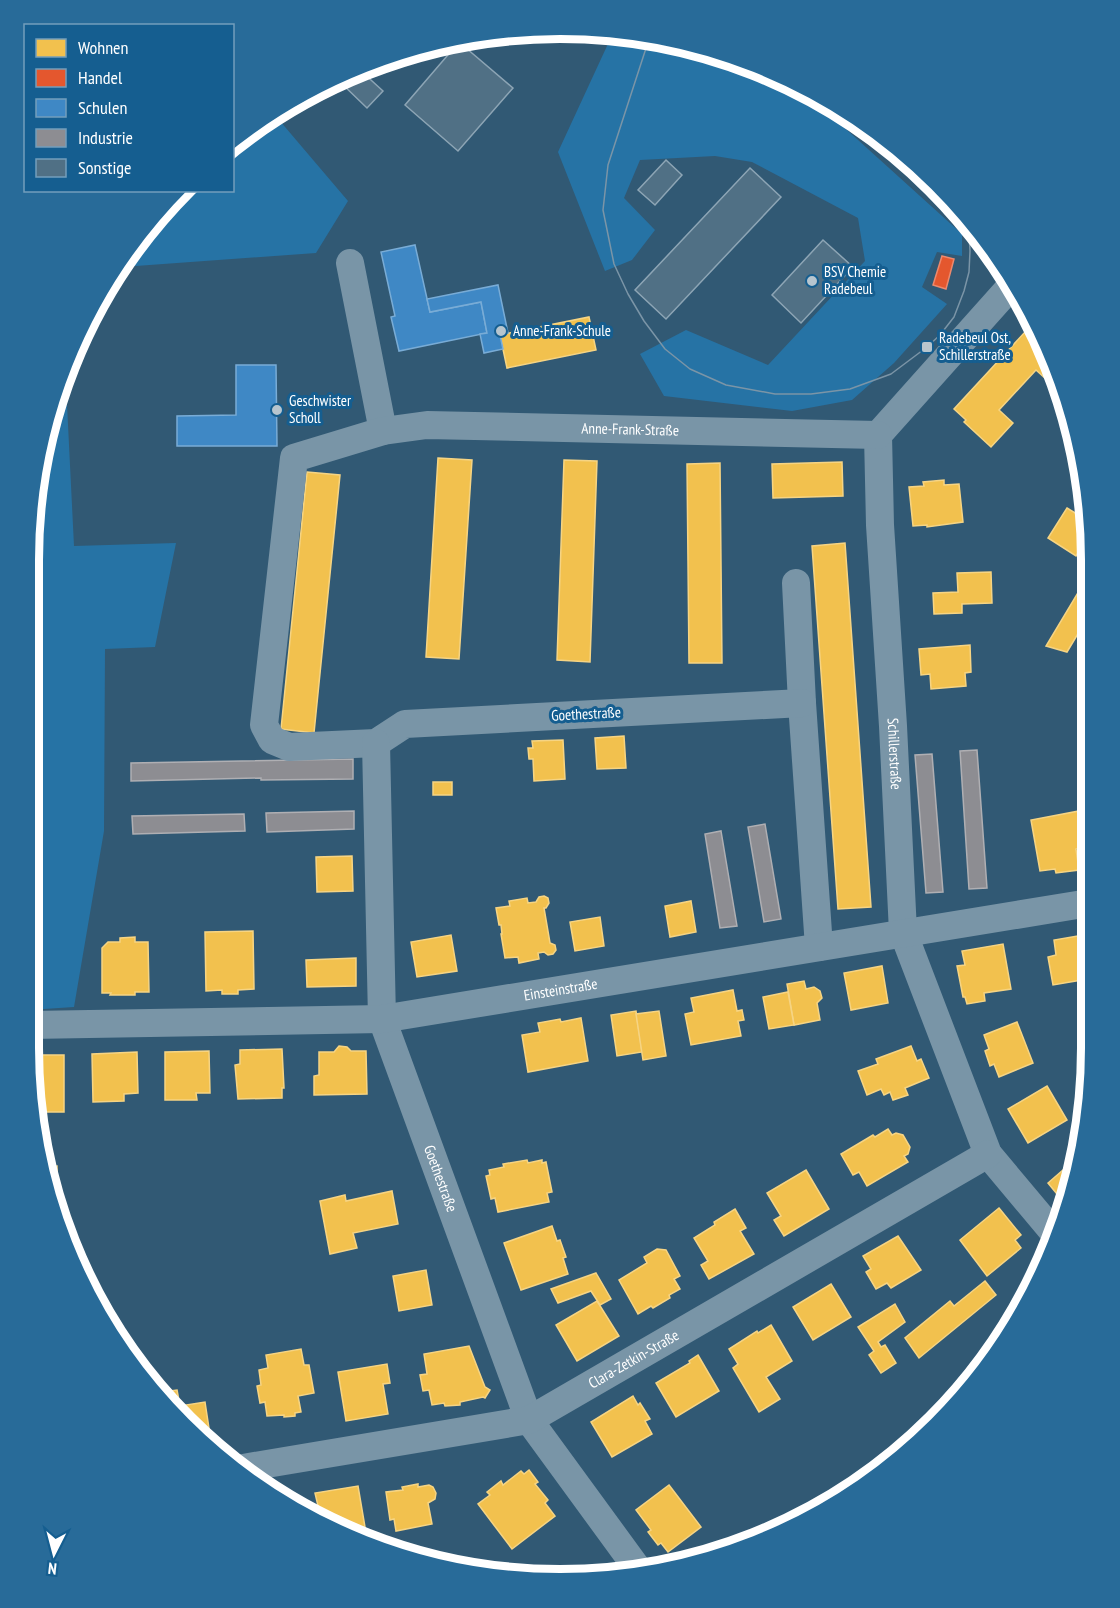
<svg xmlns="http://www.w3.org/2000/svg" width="1120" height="1608" font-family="'PT Sans Narrow',sans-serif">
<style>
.green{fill:#2673a5}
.homes{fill:#f2c14e;stroke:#f6d483;stroke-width:1.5}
.shops{fill:#e4572e;stroke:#ec896d;stroke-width:1.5}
.schools{fill:#3f88c5;stroke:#79acd6;stroke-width:1.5}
.industry{fill:#8d8d92;stroke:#afafb3;stroke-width:1.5}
.building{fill:#507085;stroke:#8da5b5;stroke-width:1.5}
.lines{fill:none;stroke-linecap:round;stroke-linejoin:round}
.minor{stroke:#7995a7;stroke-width:28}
.tram{stroke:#7b95a7;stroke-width:1.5}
.poi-dot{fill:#b7c5ce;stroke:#155e90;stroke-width:2}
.labels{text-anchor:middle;stroke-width:6;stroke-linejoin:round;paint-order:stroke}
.poi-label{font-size:15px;fill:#fff;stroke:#155e90;text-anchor:start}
.street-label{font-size:15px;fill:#fff;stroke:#155e90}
.rim{fill:none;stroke:#fff;stroke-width:8}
</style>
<rect width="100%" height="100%" fill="#315974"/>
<g class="green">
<path d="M613 33 697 47 795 83 962 234V256L937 252 922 287 947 304 894 363 852 400 792 411 664 396 640 354 686 330 768 365 865 261 858 218 752 162 715 156 640 160 624 198 655 230 632 260 605 271 558 152Z"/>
<path d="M274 114 348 201 316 253 122 267 185 191 232 190 233 144Z"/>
<path d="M66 384 74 546 176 543 155 647 105 649 104 831 74 1007 29 1010V560L39 456Z"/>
</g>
<g class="homes">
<path d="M589 317 596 350 507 368 500 335Z"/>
<path d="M1032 330 1040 337 1056 388 1036 370 999 410 1013 423 991 447 964 422 966 420 954 409 1025 332 1028 335Z"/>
<path d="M438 458 472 460 459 659 426 657Z"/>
<path d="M564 460 597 461 590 662 557 660Z"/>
<path d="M842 462 843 496 773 498 772 464Z"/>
<path d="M720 463 722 663H689L687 464Z"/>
<path d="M307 472 340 475 314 733 281 729Z"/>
<path d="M944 480V485L959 484 963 522 927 527V525L913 526 909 487 924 486 923 482Z"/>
<path d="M1067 508 1087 520V538L1076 556 1048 538Z"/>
<path d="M845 543 871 907 838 909 812 546Z"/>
<path d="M991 572 992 603 962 604V613L934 614 933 593 958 592 957 573Z"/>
<path d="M1079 591 1088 596V617L1067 652 1046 646Z"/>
<path d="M970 645 971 672 965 673 966 686 931 689 930 674 921 675 919 649Z"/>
<path d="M624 736 626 768 597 769 595 738Z"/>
<path d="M563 740 565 779 534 781 533 759H529L528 748H533L532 741Z"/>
<rect x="433" y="782" width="19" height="13"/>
<path d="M1079 811 1085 847 1076 849 1079 870 1056 873 1055 869 1040 871 1031 820Z"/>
<path d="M352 856 353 891 317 892 316 857Z"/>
<path d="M544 896 548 898 549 903 546 908H544L550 943 555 945 556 950 553 954 548 955 544 952 538 953 539 959 519 963 518 957 505 958 501 934H502L501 925H499L496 908 510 906 509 901 527 898 528 903 536 902 539 897Z"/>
<path d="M691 901 696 932 670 937 665 906Z"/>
<path d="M600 917 604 946 575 951 570 922Z"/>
<path d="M253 931 254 989 238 990V994H222V990L206 991 205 932Z"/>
<path d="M1090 934V981L1082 982V980L1053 985 1048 957 1056 955 1054 940Z"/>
<path d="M451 935 457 971 417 977 411 942Z"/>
<path d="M135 937V942H148L149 992H135V995H110L111 993H102V948L108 942H120V938Z"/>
<path d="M1003 944 1011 989 984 993 985 1001 967 1004 965 997H963L957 966 965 965 962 951Z"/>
<path d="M356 958V986L307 987 306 960Z"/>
<path d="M882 966 888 1003 851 1010 844 973Z"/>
<path d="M804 981 806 989 814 987 820 991 822 998 817 1003 820 1020 794 1025 787 984Z"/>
<path d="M733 990 737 1011 742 1010 744 1020 738 1021 741 1036 691 1045 685 1014 694 1012 691 998Z"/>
<path d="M788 992 794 1025 769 1029 763 997Z"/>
<path d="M636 1011 642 1052 617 1056 611 1015Z"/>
<path d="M659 1011 666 1056 643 1060 636 1014Z"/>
<path d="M581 1018 588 1061 528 1072 522 1035 540 1032 538 1023 560 1019 561 1022Z"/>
<path d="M1017 1022 1033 1063 999 1077 994 1064 990 1066 985 1051 989 1049 984 1035Z"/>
<path d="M339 1046 347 1047 351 1051H366L367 1094 314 1095V1076L319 1075V1052H334Z"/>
<path d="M911 1046 917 1061 921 1059 929 1078 905 1088 908 1095 893 1100 890 1092 884 1095 881 1089 867 1095 858 1071 878 1064 876 1059Z"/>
<path d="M282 1049 284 1088H282V1098L238 1099 235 1065 240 1064V1050Z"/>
<path d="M209 1051 210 1093H196L197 1100H165V1052Z"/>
<path d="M137 1052 138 1093 124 1094V1101L93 1102 92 1054Z"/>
<path d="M34 1055H64V1112H37L30 1060Z"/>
<path d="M1047 1086 1067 1120 1028 1143 1008 1109Z"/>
<path d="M888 1129 892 1135 896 1133 903 1135 910 1147 908 1154 904 1156 908 1162 867 1186 859 1172 853 1175 841 1154 873 1135 875 1137Z"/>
<path d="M1078 1157 1073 1185 1066 1205 1048 1183Z"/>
<path d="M527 1160 528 1163 542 1160V1163L546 1162 552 1192 547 1193 549 1202 498 1212 495 1198 491 1199 486 1176 490 1175 489 1170 504 1167 503 1164Z"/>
<path d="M57 1166 58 1211 47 1186 44 1167Z"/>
<path d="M806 1170 829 1209 784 1236 774 1220 781 1216 767 1193Z"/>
<path d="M392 1191 398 1224 353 1233 357 1248 330 1254 320 1201 345 1195 346 1201Z"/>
<path d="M999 1208 1021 1235 1015 1240 1021 1248 987 1276 960 1240Z"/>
<path d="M735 1209 746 1228 740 1231 754 1254 709 1279 701 1265 708 1261 694 1238 715 1225 714 1222Z"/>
<path d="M552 1226 557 1241 560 1240 566 1257 563 1258 568 1274 521 1290 504 1243Z"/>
<path d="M898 1236 921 1270 891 1288 887 1283 876 1289 866 1272 871 1269 863 1256Z"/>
<path d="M657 1249 666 1250 680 1276 674 1279 680 1289 669 1295 670 1298 653 1308 651 1306 638 1314 619 1280 647 1263 644 1257Z"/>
<path d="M426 1270 432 1305 399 1311 393 1276Z"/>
<path d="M596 1273 611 1299 600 1305 591 1291 558 1303 551 1289Z"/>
<path d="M985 1281 996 1295 919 1358 905 1338 950 1301 954 1306Z"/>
<path d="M831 1284 851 1317 813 1340 793 1307Z"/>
<path d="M597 1301 619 1336 577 1361 556 1325Z"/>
<path d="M895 1304 905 1322 878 1342 881 1347 885 1345 896 1363 881 1373 869 1355 874 1351 858 1327Z"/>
<path d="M771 1325 792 1361 766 1377 780 1399 759 1412 733 1368 738 1364 729 1349 757 1331 758 1333Z"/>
<path d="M469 1346 485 1387 490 1390 485 1398 483 1397 460 1402V1405L445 1406 444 1403 432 1405 429 1390 423 1391 420 1375 427 1374 424 1354Z"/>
<path d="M301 1349 304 1365H309L314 1393 298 1396 301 1412 295 1413V1416L284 1417V1415L267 1416 265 1402 260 1403 257 1386 261 1385 259 1370 268 1368 266 1355Z"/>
<path d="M698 1355 719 1391 676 1417 656 1383 690 1363 689 1361Z"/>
<path d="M387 1364 390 1383 383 1384 388 1414 346 1421 338 1372Z"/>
<path d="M177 1390 180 1406 205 1402 210 1435 200 1437 161 1392Z"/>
<path d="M633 1396 638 1405 640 1403 650 1419 645 1421 652 1434 612 1457 591 1422Z"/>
<path d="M529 1470 538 1482 535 1484 548 1500 545 1503 555 1516 512 1549 478 1504 490 1495 487 1492 501 1481 503 1485 521 1471 524 1474Z"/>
<path d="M418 1484V1487L429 1485 433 1487 436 1493 435 1499 428 1503 432 1524 396 1531 394 1519 390 1520 386 1492 403 1490 402 1487Z"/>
<path d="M669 1485 701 1527 668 1552 661 1543 658 1545 648 1532 651 1530 636 1510Z"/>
<path d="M358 1486 365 1527 343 1530 314 1513V1511L319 1510 315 1493Z"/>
</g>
<path class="shops" d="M942 256 954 259 946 289 933 285Z"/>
<g class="schools">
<path d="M415 245 430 312 481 302 487 333 399 351 391 317 395 316 381 252Z"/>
<path d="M498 285 508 333 500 335 503 349 484 353 480 334 487 333 481 302 430 312 427 299Z"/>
<path d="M236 365H276L277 446H177V416L236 415Z"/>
</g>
<g class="industry">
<path d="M977 750 987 888 969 889 960 751Z"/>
<path d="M932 754 943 892 926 893 915 755Z"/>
<path d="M353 759V779L261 780V778L131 781V763Z"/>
<path d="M354 811V829L267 832 266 813Z"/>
<path d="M244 814 245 831 133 834 132 816Z"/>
<path d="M765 824 781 919 764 922 748 827Z"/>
<path d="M721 831 737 926 720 928 705 834Z"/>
</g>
<g class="building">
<path d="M459 42 513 88 458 151 405 105Z"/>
<path d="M360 70 383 91 367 108 338 80Z"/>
<path d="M666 160 682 175 655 205 638 190Z"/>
<path d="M750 168 781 197 666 319 635 290Z"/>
<path d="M823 240 853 267 801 323 772 295Z"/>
</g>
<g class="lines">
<g class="minor">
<path d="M350 263 383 431"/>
<path id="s1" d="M1011 286 878 435 880 525 893 726 903 932 988 1154 1055 1234"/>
<path d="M796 583 802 703 819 947"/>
<path id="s2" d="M802 703 405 724 376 743 289 747 272 740 264 725 294 458 383 431 427 425 878 435"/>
<path id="s3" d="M376 743 382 1019 529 1420 640 1572"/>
<path id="s4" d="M29 1025 382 1019 1089 903"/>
<path id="s5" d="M243 1468 529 1420 988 1154"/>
</g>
<path class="tram" d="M649 39 608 165 603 210 614 264 628 294 644 321 665 349 690 369 726 385 775 394H811L850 389 891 374 927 347 940 335 954 317 964 291 969 272 970 251 969 233 966 219"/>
</g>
<g class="poi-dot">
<circle cx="812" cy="281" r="6"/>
<circle cx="501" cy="331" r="6"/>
<rect x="921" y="341" width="12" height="12" rx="3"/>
<circle cx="277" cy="410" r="6"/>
</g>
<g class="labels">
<g class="poi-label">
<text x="824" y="277">BSV Chemie<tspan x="824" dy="17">Radebeul</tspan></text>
<text x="513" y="336">Anne-Frank-Schule</text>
<text x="939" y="343">Radebeul Ost,<tspan x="939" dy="17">Schillerstraße</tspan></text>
<text x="289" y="406">Geschwister<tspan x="289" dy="17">Scholl</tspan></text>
</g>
<g class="street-label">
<text dy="5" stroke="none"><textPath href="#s2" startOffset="1164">Anne-Frank-Straße</textPath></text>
<text transform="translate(586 714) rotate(-3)" y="5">Goethestraße</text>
<text dy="5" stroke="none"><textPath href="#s1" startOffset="519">Schillerstraße</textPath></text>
<text dy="5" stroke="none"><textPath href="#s4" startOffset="534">Einsteinstraße</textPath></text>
<text dy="5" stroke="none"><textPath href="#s3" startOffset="446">Goethestraße</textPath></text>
<text dy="5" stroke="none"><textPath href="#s5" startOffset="411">Clara-Zetkin-Straße</textPath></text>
</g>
</g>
<path d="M0 0H1120V1608H0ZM560 39H560A521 521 0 0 1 1081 560V1048A521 521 0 0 1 560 1569H560A521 521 0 0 1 39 1048V560A521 521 0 0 1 560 39Z" fill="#286b99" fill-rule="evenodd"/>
<path class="rim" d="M560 39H560A521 521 0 0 1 1081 560V1048A521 521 0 0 1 560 1569H560A521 521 0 0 1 39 1048V560A521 521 0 0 1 560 39Z"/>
<rect x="24" y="24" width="210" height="168" fill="#155e90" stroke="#739ebc" stroke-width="1.5"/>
<rect x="36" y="39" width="30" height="18" fill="#f2c14e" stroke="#739ebc" stroke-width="1.5"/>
<text x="78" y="54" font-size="18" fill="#ffffff">Wohnen</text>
<rect x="36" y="69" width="30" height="18" fill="#e4572e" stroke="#739ebc" stroke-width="1.5"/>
<text x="78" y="84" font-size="18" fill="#ffffff">Handel</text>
<rect x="36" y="99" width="30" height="18" fill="#3f88c5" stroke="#739ebc" stroke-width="1.5"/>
<text x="78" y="114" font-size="18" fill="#ffffff">Schulen</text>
<rect x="36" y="129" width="30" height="18" fill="#8d8d92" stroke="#739ebc" stroke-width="1.5"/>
<text x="78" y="144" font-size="18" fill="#ffffff">Industrie</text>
<rect x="36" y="159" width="30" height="18" fill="#507085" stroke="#739ebc" stroke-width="1.5"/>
<text x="78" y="174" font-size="18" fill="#ffffff">Sonstige</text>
<g transform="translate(54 1554) rotate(186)" stroke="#155e90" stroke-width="4.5" paint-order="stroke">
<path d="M0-4.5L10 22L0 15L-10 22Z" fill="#ffffff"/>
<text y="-9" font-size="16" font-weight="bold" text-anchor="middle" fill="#ffffff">N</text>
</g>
</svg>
